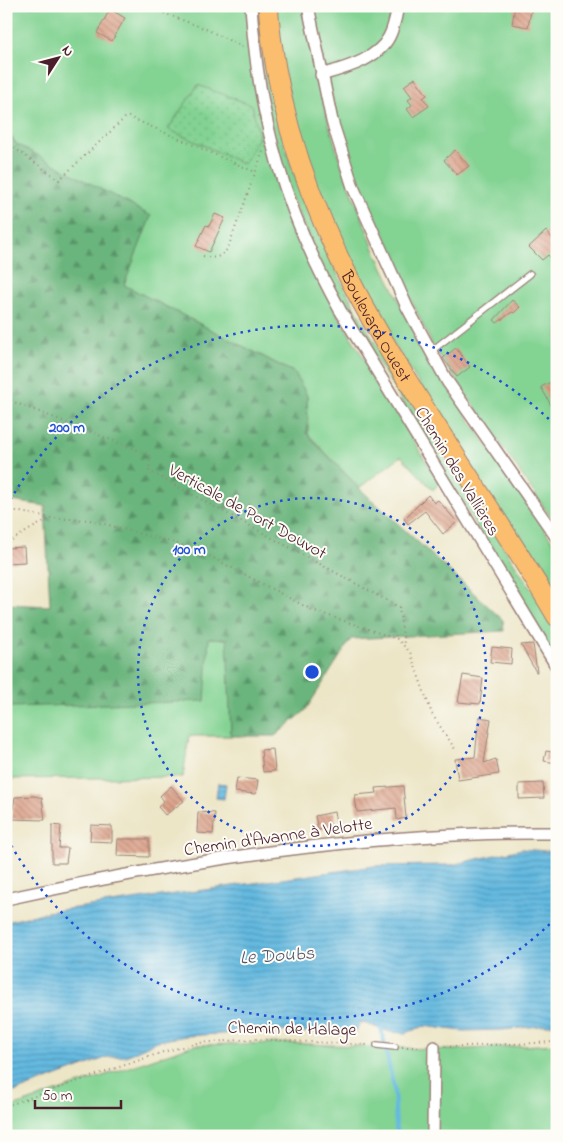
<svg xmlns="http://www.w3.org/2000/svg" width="563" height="1142" font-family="'Indie Flower',sans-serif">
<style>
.green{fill:#83d393;stroke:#66795f}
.forest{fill:url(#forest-firs);stroke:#5a6a54}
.park{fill:url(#park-dots);stroke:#66795f}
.water{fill:url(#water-rules);stroke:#566c86}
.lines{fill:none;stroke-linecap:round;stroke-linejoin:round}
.stream{stroke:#63b9e0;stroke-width:4}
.building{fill:url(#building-back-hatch)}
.lane-casing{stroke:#9b8278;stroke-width:8}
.street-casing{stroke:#9b8278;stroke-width:14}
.primary-casing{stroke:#9b8278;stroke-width:21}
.path{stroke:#9b8278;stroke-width:2;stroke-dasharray:1 4;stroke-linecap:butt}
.lane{stroke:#fff;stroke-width:5.5}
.street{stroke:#fff;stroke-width:11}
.primary{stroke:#fbbe6e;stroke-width:19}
.ring{fill:none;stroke:#1d4ed8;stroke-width:2.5;stroke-dasharray:2.5 5}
.labels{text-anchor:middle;stroke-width:4;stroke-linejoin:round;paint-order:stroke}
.street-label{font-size:18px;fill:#4a1f2b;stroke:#fdfcf7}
.water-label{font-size:19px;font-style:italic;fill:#53556a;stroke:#fdfcf7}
.centre{fill:#1d4ed8;stroke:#fdfcf7;stroke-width:2.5}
.ring-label{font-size:15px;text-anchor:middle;font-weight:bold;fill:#1d4ed8;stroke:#fdfcf7;stroke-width:4;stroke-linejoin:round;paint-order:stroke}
</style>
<defs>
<pattern id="forest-firs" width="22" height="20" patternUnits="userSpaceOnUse" patternTransform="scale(1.25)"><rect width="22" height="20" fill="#6ab57d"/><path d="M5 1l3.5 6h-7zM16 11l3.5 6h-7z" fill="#599367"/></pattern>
<pattern id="park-dots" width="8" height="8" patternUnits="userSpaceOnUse" patternTransform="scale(1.25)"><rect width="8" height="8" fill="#83d393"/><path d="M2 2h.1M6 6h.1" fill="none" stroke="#73b57f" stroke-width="1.8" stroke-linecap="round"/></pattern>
<pattern id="water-rules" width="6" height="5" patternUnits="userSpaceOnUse" patternTransform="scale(1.25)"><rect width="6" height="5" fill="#63b9e0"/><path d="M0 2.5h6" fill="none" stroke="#5496b6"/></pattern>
<pattern id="building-back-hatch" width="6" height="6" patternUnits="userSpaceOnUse" patternTransform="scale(1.25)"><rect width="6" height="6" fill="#da9e85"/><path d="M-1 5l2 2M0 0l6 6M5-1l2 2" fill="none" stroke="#b3806d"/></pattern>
</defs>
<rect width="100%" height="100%" fill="#fdfcf7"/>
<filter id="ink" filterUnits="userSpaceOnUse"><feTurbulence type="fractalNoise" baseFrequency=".02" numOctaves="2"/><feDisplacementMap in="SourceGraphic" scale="10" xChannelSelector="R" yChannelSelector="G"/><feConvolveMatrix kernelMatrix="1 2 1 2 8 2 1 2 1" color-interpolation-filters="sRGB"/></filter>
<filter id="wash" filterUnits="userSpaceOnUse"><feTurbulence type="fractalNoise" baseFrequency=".0096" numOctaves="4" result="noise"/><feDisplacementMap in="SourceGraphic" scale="20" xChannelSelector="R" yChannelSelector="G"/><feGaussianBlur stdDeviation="1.12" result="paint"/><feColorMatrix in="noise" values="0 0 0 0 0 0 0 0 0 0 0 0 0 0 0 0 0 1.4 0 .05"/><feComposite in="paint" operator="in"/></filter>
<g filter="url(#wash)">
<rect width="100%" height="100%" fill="#ece5c6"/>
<g class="green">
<path d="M6 6H247L253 76 264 135 290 220 339 317 439 483 433 490 401 456 359 488 308 434 307 396 295 373 124 285 6 130Z"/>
<path d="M255 6H260C267 161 343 295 424 423 465 487 506 551 547 614L557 632V660L325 274 290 194 269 114Z"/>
<path d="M276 6H304L315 75 338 155 374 249 426 356 557 548V602L385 330 322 205 297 131 281 55Z"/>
<path d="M314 6H557V526L433 346 384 243 364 201 341 135 319 44Z"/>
<path d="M6 626 11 707 209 638 228 639 231 736H189L183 777 7 779 6 786Z"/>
<path d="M284 1043 452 1050 557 1044V1136H6V1109L194 1045Z"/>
</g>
<path class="forest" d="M6 130 15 143 151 216 124 285 295 373 307 396 308 435 359 488 503 620 504 631 351 639 305 711 275 736H231L227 639 209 638 205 701 10 707 6 604 50 606 45 506 6 500Z"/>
<path class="park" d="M198 85 252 105 259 137 244 164 168 129Z"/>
<g class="water">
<path d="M218 783 226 784 224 799 216 798Z"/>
<path d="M522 849 557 852V1024L502 1030 462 1031 424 1026 406 1033 390 1032 361 1022 354 1033 268 1031 186 1036 157 1041 126 1056 108 1057 6 1095V922L47 912 375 866 451 865Z"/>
</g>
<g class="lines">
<path class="stream" d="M381 1027 394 1089 396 1128 399 1136"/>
</g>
<g id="blocks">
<g class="building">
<path d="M515 6H532L528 27 512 24Z"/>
<path d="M110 9 125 18 112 41 97 33Z"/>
<path d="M415 78 427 95 423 98 429 106 413 117 407 109 412 105 408 100 412 97 404 86Z"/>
<path d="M455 150 469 166 457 175 444 160Z"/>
<path d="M215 214 225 218 209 252 196 246 206 225 209 226Z"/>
<path d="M546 231 557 243V264L548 255 542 260 529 247Z"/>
<path d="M512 300 520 307 514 313 512 312 497 323 494 320Z"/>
<path d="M456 348 470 367 457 377 443 358Z"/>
<path d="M557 379V416L541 387Z"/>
<path d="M428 495 434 503 438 500 457 522 443 534 425 511 408 524 404 519Z"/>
<path d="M24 547 25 562 6 563V548Z"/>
<path d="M533 644 537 672H536L521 645Z"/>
<path d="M492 647 512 649 511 664 490 662Z"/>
<path d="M463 675 483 678 480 704 458 702Z"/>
<path d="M479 717 491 719 484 763 496 759 499 774 458 780 455 759 475 757Z"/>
<path d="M273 749 275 771 263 772 261 750Z"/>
<path d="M546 751 557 753V763L544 761Z"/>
<path d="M237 778 258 780 256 794 235 792Z"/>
<path d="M543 783 544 798 519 799V784Z"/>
<path d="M171 786 184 801 165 815 158 807 164 801 160 796Z"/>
<path d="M403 786 406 818 397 820 396 808 357 812 355 795 377 793 376 788Z"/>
<path d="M35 796 42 798 45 820 11 819 15 797Z"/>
<path d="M198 812 215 813 213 834 197 833Z"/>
<path d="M334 812 337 827 318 830 315 816Z"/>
<path d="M52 825 61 826 59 848H68L66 863H52Z"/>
<path d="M91 825 112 826V842L90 841Z"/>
<path d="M118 839H149V857L117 856Z"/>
</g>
</g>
</g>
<g filter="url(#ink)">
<use href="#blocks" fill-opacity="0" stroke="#9b8278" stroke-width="1"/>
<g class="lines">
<g class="lane-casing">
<g id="lane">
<path d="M430 352 530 274"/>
<path d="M377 1045 395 1047"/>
</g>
</g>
<g class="street-casing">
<g id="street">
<path d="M251 6C258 119 285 211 340 310L557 667"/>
<path d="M308 6 332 121 353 187 407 307 447 381 557 538"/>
<path d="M321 75C345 68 377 60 389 37 394 28 396 16 398 6"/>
<path d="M6 899C187 860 372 831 557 833"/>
<path d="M433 1136 434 1047"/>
</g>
</g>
<g class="primary-casing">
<g id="primary">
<path id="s1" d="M268 6C286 248 441 417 557 617"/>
</g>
</g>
<g class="path">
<path d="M145 6 206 29 243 47"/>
<path d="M6 142 59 180 127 116 255 172"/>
<path d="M203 256C214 259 221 258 228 248L263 151"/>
<path d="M6 399 150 455 149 471 399 607 404 644"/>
<path d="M6 509 50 518 90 520 196 549 312 610 397 639 410 652 432 714 455 749"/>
<path d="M12 540 50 518"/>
<path d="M402 1047H422"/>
<path d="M445 1047 557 1042"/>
<path d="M6 1106 163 1052 197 1043 254 1039 368 1045"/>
</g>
<use href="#lane" class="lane"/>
<use href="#street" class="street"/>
<use href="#primary" class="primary"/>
</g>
</g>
<g class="ring">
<circle cx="312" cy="672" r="174"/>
<path d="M555 919A347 347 0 0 1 7 838M7 506A347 347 0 0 1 555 425"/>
</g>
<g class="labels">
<g class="street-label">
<text dy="6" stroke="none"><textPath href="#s1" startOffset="341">Boulevard Ouest</textPath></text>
<text transform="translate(458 471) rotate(59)" y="6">Chemin des Vallières</text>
<text transform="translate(248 511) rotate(29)" y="6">Verticale de Port Douvot</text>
<text transform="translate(278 836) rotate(-8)" y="6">Chemin d'Avanne à Velotte</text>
<text transform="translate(292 1028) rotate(1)" y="6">Chemin de Halage</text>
</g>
<g class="water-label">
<text transform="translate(277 954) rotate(-4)" y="7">Le Doubs</text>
</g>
</g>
<circle cx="312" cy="672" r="8" class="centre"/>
<g class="ring-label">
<text x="67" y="432">200 m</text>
<text x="189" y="554">100 m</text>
</g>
<rect width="563" height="1142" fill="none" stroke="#fdfcf7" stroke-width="25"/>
<g transform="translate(58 58) rotate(54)" stroke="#fdfcf7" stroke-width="4" paint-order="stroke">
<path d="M0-4L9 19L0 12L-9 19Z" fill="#4a1f2b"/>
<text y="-8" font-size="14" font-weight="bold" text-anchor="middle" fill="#4a1f2b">N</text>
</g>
<path d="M35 1100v8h86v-8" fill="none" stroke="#4a1f2b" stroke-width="2.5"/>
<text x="42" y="1100" font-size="15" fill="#4a1f2b" stroke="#fdfcf7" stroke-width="4" paint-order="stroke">50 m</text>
</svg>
